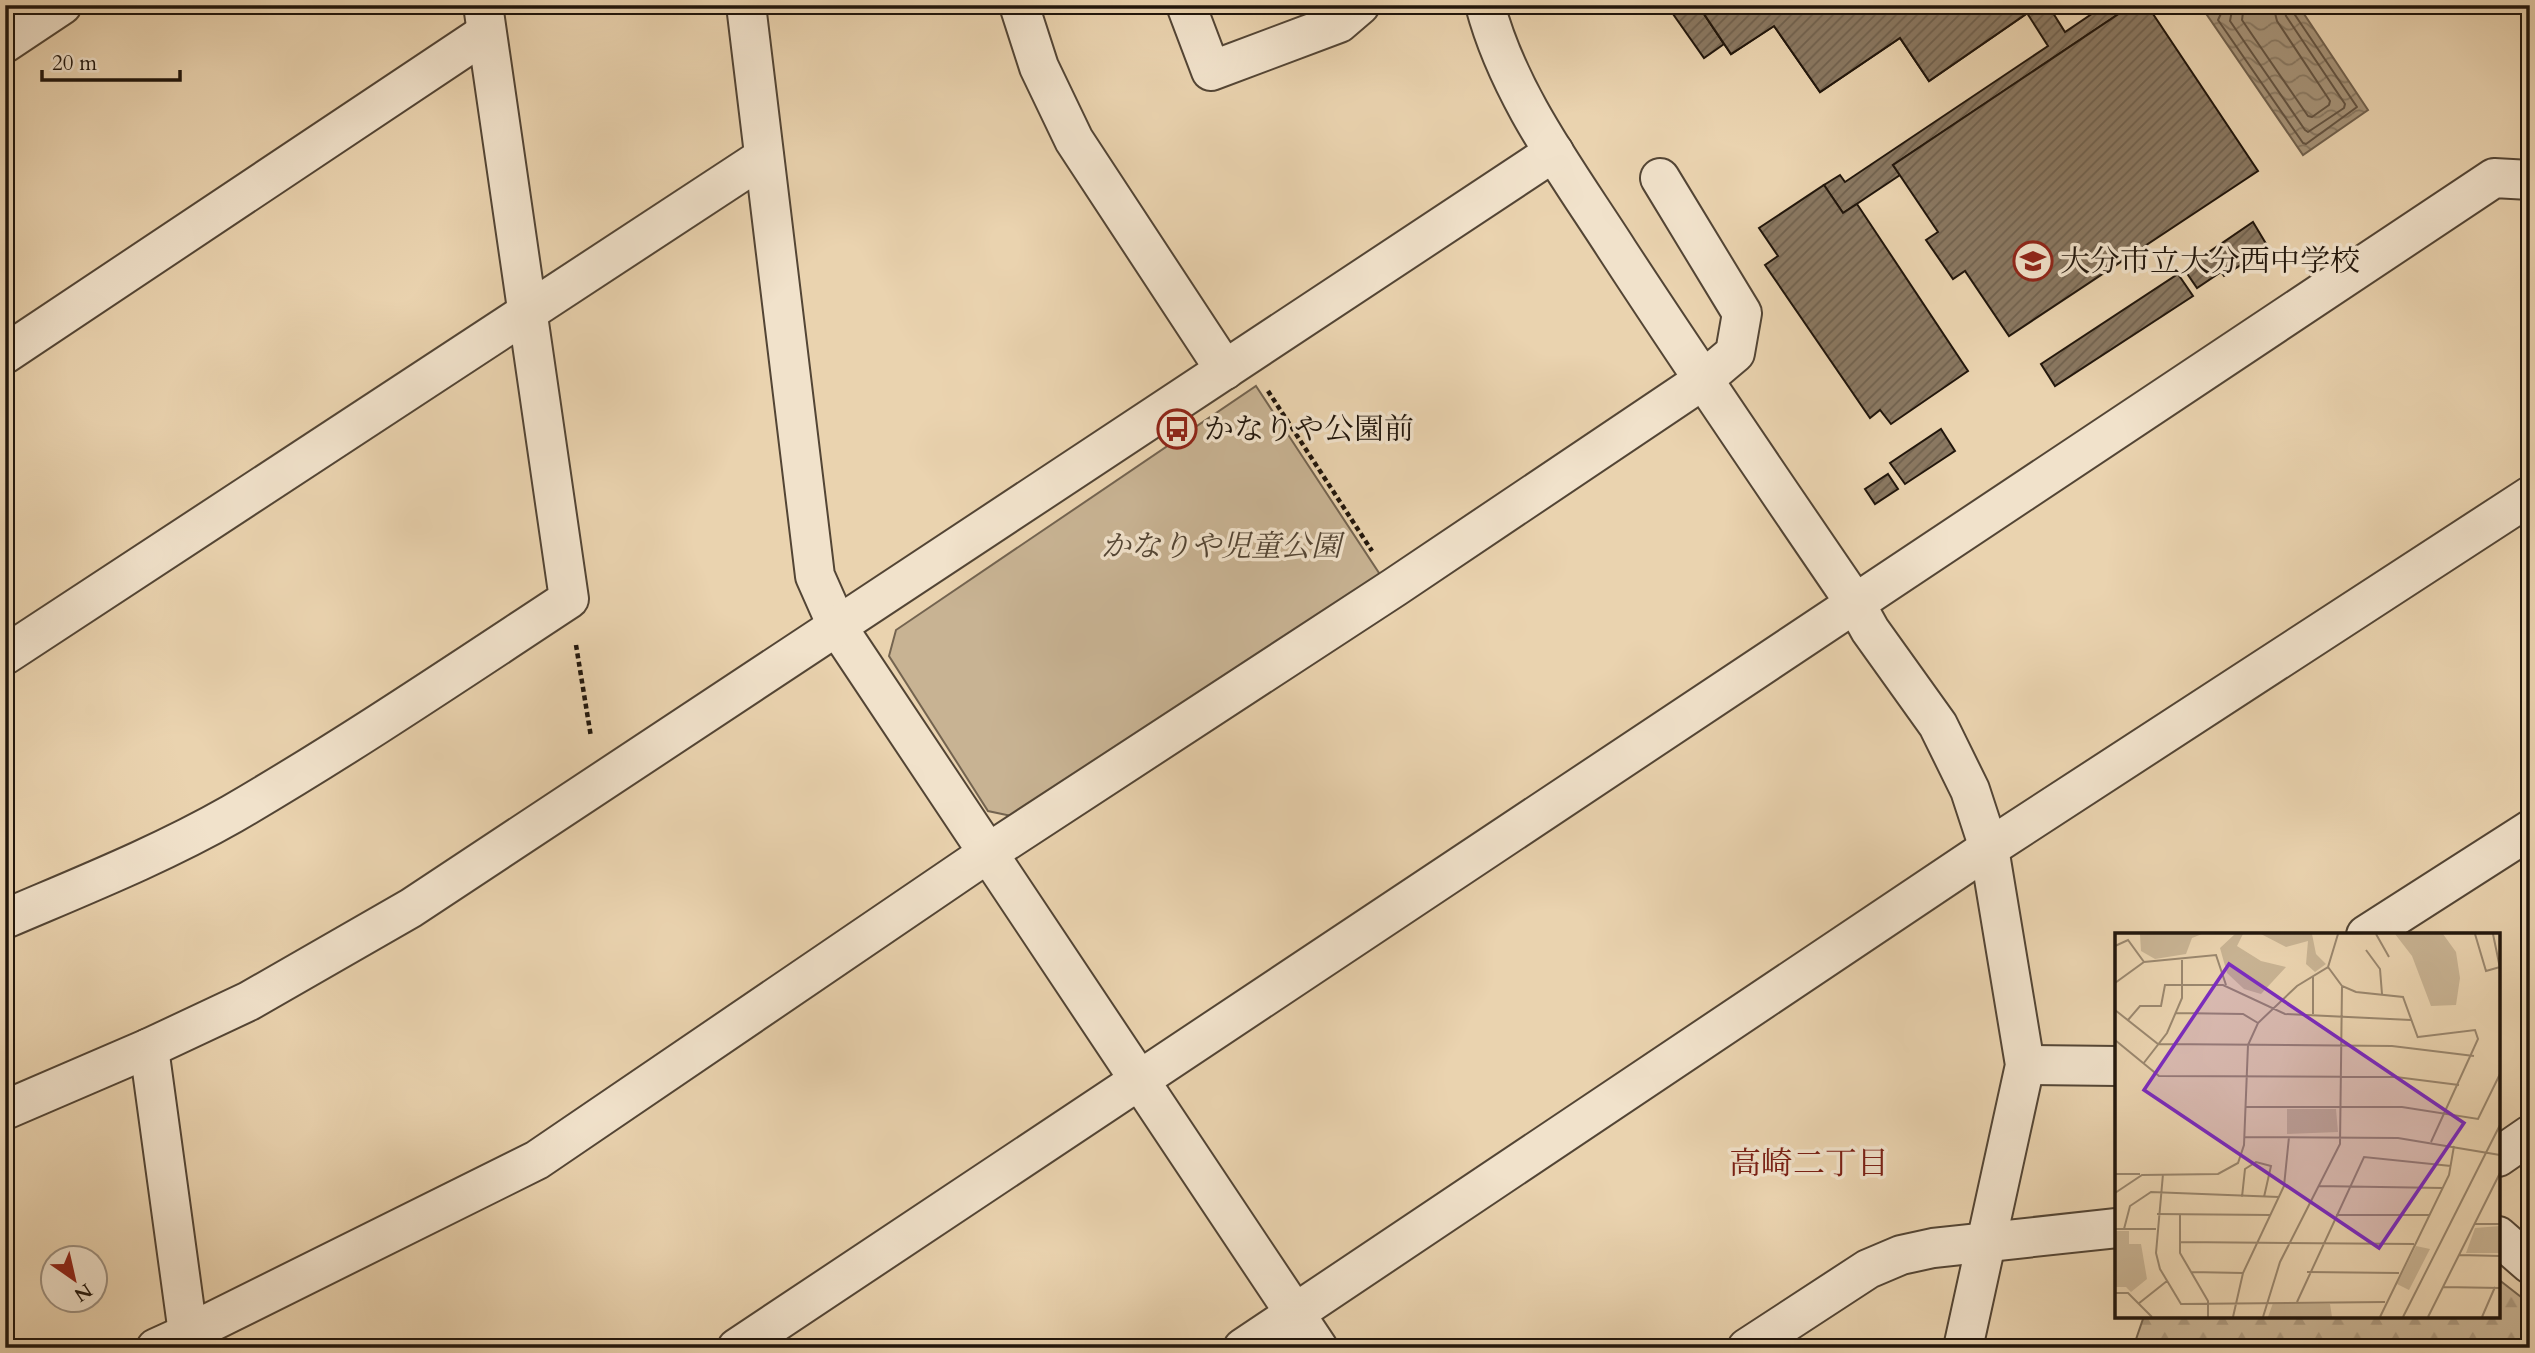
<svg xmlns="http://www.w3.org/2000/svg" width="2535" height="1353" font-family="Cardo,'Noto Serif JP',serif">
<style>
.green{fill:#c8b393;stroke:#746450;stroke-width:2}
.forest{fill:url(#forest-firs);stroke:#746450;stroke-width:2}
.water{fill:url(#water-waves);stroke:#71614d;stroke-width:2}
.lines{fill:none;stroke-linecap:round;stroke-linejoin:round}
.shore{stroke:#645442;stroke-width:2}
.building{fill:url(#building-hatch);stroke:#21160c;stroke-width:2}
.minor-casing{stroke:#534535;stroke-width:42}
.path{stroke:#21160c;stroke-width:4.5;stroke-dasharray:5 3.5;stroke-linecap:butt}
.minor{stroke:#f1e2cb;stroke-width:38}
.labels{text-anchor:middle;stroke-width:7;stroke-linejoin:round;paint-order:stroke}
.poi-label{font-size:30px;fill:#21160c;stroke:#f1e2cb;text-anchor:start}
.park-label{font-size:30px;font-style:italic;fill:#534534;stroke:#f1e2cb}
.neighbourhood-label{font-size:32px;fill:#7a1f14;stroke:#f1e2cb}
.inset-road{fill:none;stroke:#9a876e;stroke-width:2}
.view{fill:#7b2cbf;fill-opacity:0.15;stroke:#7b2cbf;stroke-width:3.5}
.inset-edge{fill:none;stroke:#21160c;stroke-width:3.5}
</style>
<defs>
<pattern id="forest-firs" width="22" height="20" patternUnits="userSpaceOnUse" patternTransform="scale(1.75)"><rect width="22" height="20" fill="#c8b393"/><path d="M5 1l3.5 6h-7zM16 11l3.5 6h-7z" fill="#ac997e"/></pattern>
<pattern id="water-waves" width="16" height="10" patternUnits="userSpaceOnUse" patternTransform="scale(1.75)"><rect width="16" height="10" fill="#a69378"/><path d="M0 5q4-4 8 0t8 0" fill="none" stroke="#877761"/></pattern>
<pattern id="building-hatch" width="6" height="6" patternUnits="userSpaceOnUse" patternTransform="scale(1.75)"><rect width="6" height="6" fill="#8a7861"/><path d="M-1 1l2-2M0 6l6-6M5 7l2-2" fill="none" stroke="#70614e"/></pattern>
</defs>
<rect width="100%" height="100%" fill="#ead3af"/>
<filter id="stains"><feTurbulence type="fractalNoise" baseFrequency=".00286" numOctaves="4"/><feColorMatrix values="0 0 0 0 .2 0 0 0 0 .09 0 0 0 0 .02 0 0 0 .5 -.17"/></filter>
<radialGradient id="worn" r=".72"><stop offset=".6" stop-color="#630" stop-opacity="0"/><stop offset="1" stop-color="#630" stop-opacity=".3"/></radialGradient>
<path class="green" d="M1256 386 1381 576 1016 817 988 811 889 656 896 630Z"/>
<path class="forest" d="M2498 1279 2530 1304V1348H2133L2144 1316H2498Z"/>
<path class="water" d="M2222 5H2298L2368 110 2303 155 2207 15Z"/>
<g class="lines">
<g class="shore">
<path d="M2225 5 2218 20 2303 143 2306 144 2357 107 2293 12 2292 5"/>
<path d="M2233 5 2230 21 2305 130 2308 132 2344 108 2345 104 2286 16 2283 5"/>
<path d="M2244 5 2242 20 2308 116 2312 117 2329 105 2330 101 2277 21 2273 5"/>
</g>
</g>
<g class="building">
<path d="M1686 5H1698L1724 44 1704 58 1673 14Z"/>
<path d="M1698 5H2039L1929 81 1900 38 1820 92 1774 26 1731 54Z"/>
<path d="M1698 5H2039L1929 81 1900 38 1820 92 1774 26 1731 54Z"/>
<path d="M2039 5H2048L2065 32 2105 5H2132L1893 165 1900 175 1843 213 1824 185 1840 175 1845 182 2048 46 2027 13Z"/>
<path d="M2132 5H2147L2258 171 2009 336 1965 271 1953 279 1926 240 1938 232 1893 165Z"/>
<path d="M1824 185 1843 213 1857 204 1968 371 1891 424 1880 410 1870 418 1765 265 1778 256 1759 228Z"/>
<path d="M2253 222 2268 247 2224 276 2221 272 2197 288 2184 269Z"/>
<path d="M2178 274 2193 296 2055 386 2041 364Z"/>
<path d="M1941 429 1955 451 1905 484 1890 463Z"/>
<path d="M1888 474 1898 489 1875 504 1865 489Z"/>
</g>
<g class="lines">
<g class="minor-casing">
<g id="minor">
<path d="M746 5 815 576 838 628 1318 1348"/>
<path d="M1019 5 1039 67 1074 140 1225 370"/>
<path d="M1186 5 1211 71 1339 23 1360 5"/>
<path d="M1485 5C1509 96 1568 173 1618 251 1695 369 1775 486 1855 603L1870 630 1938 725 1970 790 1989 848 2025 1065 1963 1348"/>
<path d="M5 43 62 5"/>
<path d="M5 354 486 33"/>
<path d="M5 655 764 157"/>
<path d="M5 919C82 886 160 855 232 814 347 747 458 672 569 599L483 5"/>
<path d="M2366 935 2530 830"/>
<path d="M149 1048 190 1348"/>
<path d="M2025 1065 2117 1066"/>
<path d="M5 1110 149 1048 249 1001 411 908 1554 152"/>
<path d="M2498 1157 2530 1135"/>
<path d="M2498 1236 2530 1264"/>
<path d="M156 1348 189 1333 537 1160 988 853 1395 587 1703 380 1735 353 1742 313 1660 178"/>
<path d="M737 1348 2494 178 2530 180"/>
<path d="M1243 1348 1989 848 2530 496"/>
<path d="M1747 1348 1868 1269 1901 1255 1933 1248 2117 1228"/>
</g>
</g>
<g class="path">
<path d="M1268 391 1372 551"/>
<path d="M576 645 591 737"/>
</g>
<use href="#minor" class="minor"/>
</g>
<defs>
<g id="school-ring" transform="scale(2.0125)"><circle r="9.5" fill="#f1e2cb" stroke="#8f2418" stroke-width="1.5"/><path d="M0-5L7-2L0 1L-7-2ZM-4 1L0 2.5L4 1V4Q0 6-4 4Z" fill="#8f2418"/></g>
<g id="bus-ring" transform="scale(2.0125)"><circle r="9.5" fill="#f1e2cb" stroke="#8f2418" stroke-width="1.5"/><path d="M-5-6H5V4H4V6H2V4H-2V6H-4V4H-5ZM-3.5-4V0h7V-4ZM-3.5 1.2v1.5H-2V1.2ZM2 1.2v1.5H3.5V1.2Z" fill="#8f2418"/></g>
</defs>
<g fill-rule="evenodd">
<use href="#school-ring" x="2033" y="261"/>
<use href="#bus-ring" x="1177" y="429"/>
</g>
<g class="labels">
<g class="poi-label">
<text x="2060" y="271">大分市立大分西中学校</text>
<text x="1204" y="439">かなりや公園前</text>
</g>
<g class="park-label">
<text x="1221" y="556">かなりや児童公園</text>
</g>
<g class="neighbourhood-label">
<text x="1809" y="1174">高崎二丁目</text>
</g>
</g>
<g transform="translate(2115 933)">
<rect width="385" height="385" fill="#ead3af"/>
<path d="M172 176H221L223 199 172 201ZM385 293V320H351L360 295ZM0 298H14V311H26L32 346 16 359 11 354H0ZM301 313 315 316 294 357 282 351ZM158 370 215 371 217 384H153Z" fill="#c8b393"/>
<path d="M25 1H87L77 5 71 21 40 26 26 18ZM120 1H128L122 13 146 28 171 34 146 61 129 56 112 40 105 15ZM146 1H197L201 21 211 31 200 39 191 31 193 8 171 14ZM280 1H328L341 19 345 45 341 72 316 73 297 23Z" fill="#c8b393"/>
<path class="inset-road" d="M261 1 274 24M360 1 371 38 385 34M378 1 385 35M0 13 13 7 29 29M251 17 265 36 267 61M213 34 227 53 241 59 288 64 303 105M0 50 29 29 101 22 111 52M0 77 43 111 277 113 359 123M61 80 128 81 143 90M198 81V44M13 87 25 73H46L50 52H108L170 81 296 87M303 104 360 97 363 106 316 209M0 107 44 143 281 144 344 152M28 131 52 100 67 65V25M130 174H287L363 186 385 141M130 204 283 205 385 222M0 241H25M48 241 41 320 45 336 66 371 270 369M203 253 328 255M0 260 27 242 103 241 123 230 129 212 133 112 143 90 182 53 213 34 223 1M127 264 130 236 141 229 156 233 149 264M42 281 155 282M65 281V320L93 368V384M221 282H314M360 291H385M0 296H41M9 296 15 273 36 259 164 264M65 309 299 311M344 322 385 323M76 339 128 340M192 339 284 340M328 354 385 355M0 360H13L37 384M182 369 249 224 336 233M23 371 52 348M118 384 128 340 169 253 174 204M148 384 165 329 225 211 227 53M265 384 334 242 339 213M288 384 385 192M313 384 385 240M367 384 380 354"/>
<path class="view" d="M114 31 349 190 264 315 29 157Z"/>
<rect width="385" height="385" class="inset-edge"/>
</g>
<rect width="2535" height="1353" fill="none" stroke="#ead3af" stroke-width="28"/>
<rect x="7" y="7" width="2521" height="1339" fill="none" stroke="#21160c" stroke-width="3.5"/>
<rect x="14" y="14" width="2507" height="1325" fill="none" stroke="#21160c" stroke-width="2"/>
<g transform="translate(74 1279) rotate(146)"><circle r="33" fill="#f1e2cb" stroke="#9e907f" stroke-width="2"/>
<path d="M0-5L12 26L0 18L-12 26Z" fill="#8f2418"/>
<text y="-10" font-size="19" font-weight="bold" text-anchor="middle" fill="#21160c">N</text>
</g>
<path d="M42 70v10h138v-10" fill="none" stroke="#21160c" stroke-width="3.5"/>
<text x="52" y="70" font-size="21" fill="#21160c" stroke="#f1e2cb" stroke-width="5" paint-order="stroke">20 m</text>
<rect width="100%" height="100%" filter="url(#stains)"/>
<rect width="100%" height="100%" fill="url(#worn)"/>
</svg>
